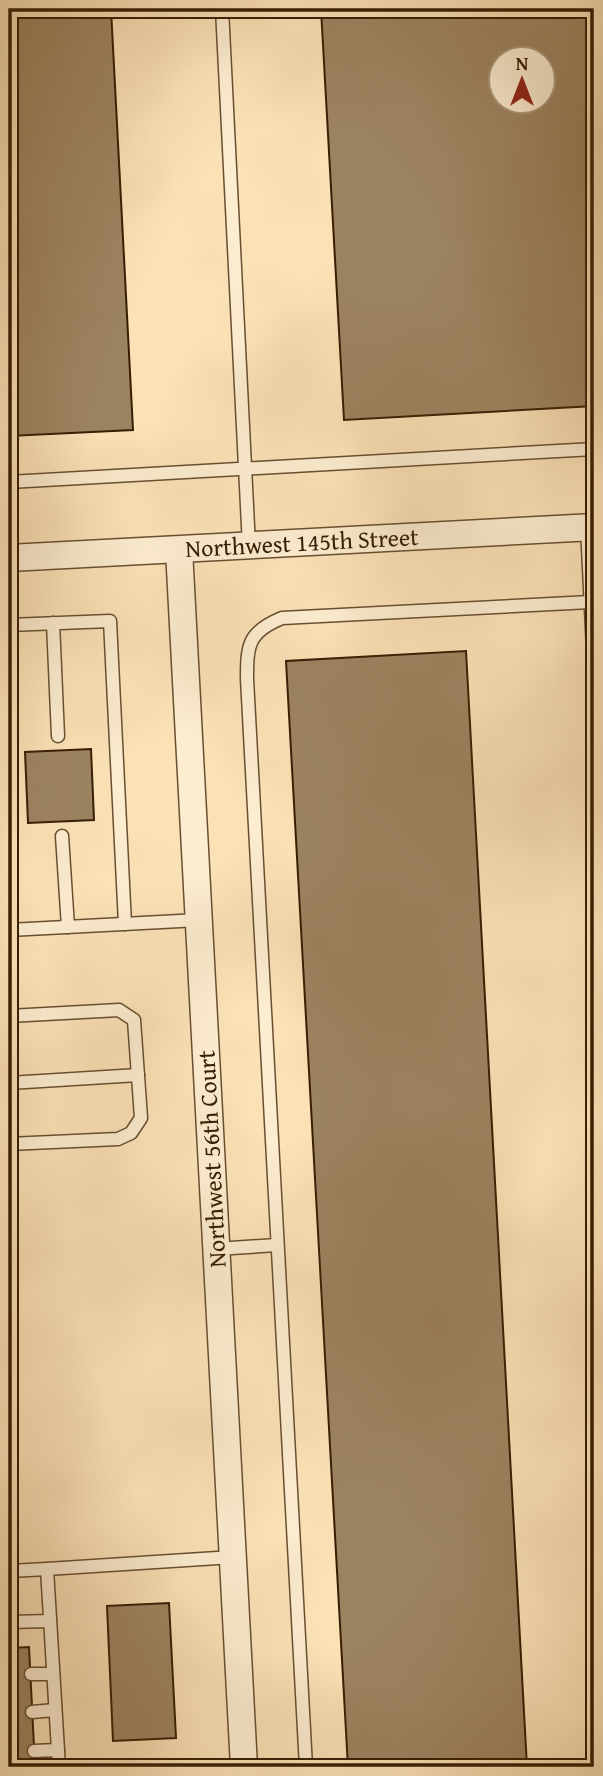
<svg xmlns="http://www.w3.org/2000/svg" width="603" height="1776" font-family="'Gentium Book Plus',serif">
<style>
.building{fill:#9c8360;stroke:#371e03;stroke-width:2;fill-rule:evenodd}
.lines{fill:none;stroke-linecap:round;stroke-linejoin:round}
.lane-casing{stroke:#684f30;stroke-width:15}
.street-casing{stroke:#684f30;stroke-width:29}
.lane{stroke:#fcecd0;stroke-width:12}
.street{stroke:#fcecd0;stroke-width:26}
.labels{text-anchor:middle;stroke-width:5;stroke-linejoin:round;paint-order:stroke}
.street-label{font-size:24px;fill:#371e03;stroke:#fcecd0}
</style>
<rect width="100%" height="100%" fill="#fae1b6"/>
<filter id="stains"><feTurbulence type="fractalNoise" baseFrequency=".00286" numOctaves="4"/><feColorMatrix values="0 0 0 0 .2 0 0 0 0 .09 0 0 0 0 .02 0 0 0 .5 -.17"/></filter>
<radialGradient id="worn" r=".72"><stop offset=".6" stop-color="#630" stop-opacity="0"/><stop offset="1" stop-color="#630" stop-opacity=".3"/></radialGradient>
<g class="building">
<path d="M9 9H111L133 430 9 436Z"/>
<path d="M321 9H594V406L344 420ZM502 60H544V102H502Z"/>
<path d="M466 651 527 1767H348L286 661Z"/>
<path d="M91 749 94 820 28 823 25 752Z"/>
<path d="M169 1603 176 1738 113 1741 107 1606Z"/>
<path d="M29 1647 35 1767H9V1648Z"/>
</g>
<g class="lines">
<g class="lane-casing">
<g id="lane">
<path d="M222 9 249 546"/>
<path d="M9 482 594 449"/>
<path d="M587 527 594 671"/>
<path d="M53 623 58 736"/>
<path d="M9 625 110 621 125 924"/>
<path d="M62 836 68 927"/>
<path d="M9 930 199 920"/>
<path d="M9 1016 119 1010 134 1020 141 1118 131 1133 118 1139 9 1144"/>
<path d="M9 1083 138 1075"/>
<path d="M216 1249 277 1245"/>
<path d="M9 1571 47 1569"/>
<path d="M9 1622 50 1621"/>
<path d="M31 1674H53"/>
<path d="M32 1712 55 1710"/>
<path d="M34 1751 58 1750"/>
<path d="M59 1767 47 1569 233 1557"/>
<path d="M306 1767 247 679C247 645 248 632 282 618L590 602"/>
</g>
</g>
<g class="street-casing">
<g id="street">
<path d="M179 550 244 1767"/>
<path d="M9 558 594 527"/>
</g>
</g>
<use href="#lane" class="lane"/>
<use href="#street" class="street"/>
</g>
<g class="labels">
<g class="street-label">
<text transform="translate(302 543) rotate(-3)" y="8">Northwest 145th Street</text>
<text transform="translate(212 1159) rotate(-93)" y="8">Northwest 56th Court</text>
</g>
</g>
<rect width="603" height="1776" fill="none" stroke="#fae1b6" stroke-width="35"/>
<rect x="10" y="10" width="582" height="1755" fill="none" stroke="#371e03" stroke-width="3.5"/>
<rect x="18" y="18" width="568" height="1741" fill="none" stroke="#371e03" stroke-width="2"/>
<g transform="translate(522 80)"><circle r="33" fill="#fcecd0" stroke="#ad9a7e" stroke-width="2"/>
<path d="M0-5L12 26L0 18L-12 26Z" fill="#8f2418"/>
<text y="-10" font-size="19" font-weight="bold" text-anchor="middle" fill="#371e03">N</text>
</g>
<rect width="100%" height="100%" filter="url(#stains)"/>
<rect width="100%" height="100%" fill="url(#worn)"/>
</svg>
